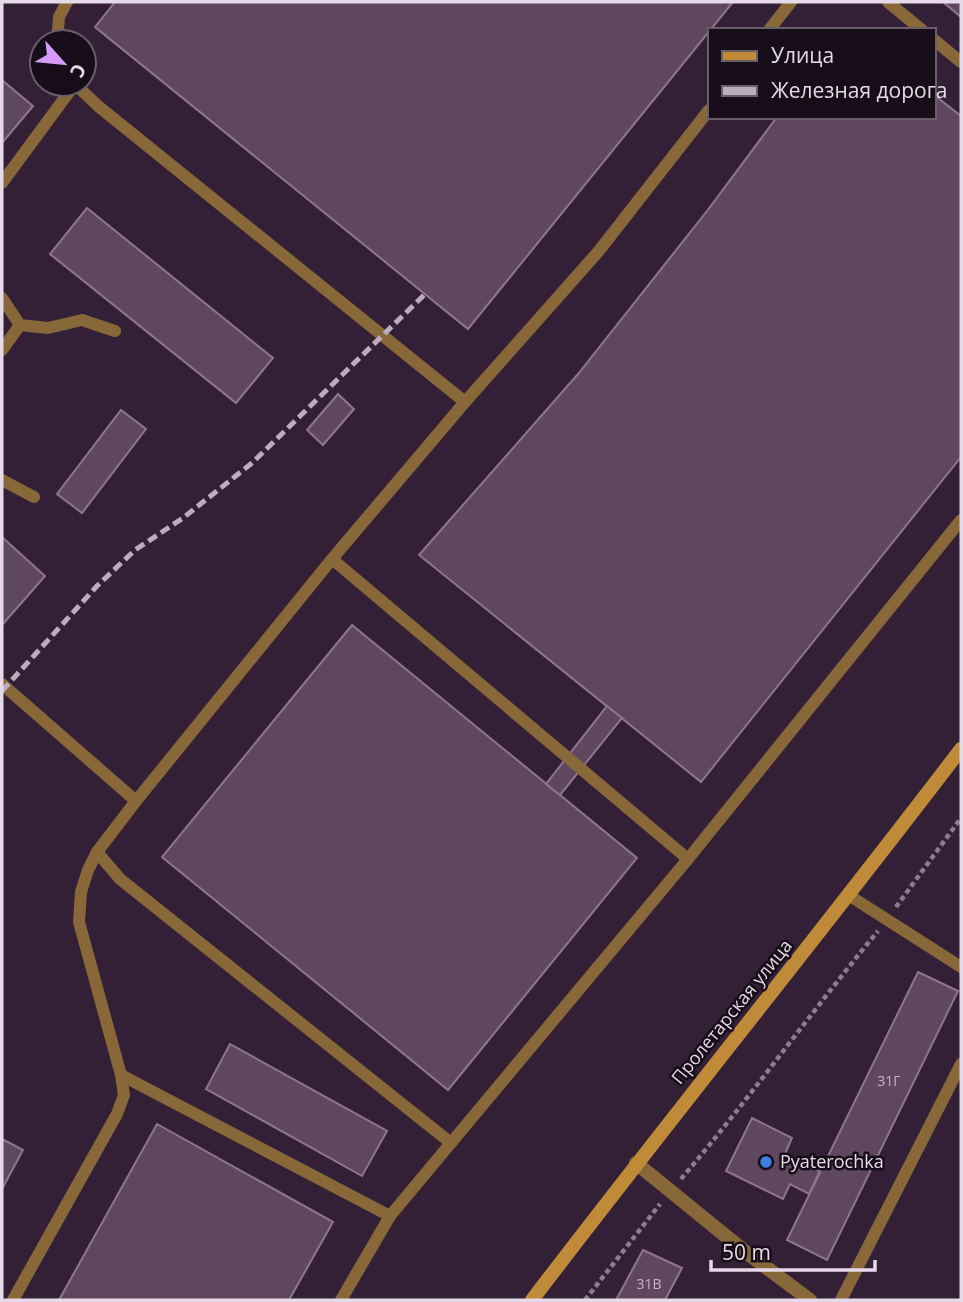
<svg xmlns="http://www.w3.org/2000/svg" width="963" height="1302" font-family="'Open Sans',sans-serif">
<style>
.building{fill:#604760;stroke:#8f758f;stroke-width:2}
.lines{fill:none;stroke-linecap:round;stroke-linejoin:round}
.path{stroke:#8d7d90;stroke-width:4.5;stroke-dasharray:5 3.5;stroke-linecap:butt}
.lane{stroke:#886838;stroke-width:12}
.street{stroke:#886838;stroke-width:14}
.secondary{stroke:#bf8b38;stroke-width:14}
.rail{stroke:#bbadbe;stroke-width:5;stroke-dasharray:10 5;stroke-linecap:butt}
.shop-dot{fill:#3f7fe0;stroke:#160d18;stroke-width:2.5}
.labels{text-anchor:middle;stroke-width:5;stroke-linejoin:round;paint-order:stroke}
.number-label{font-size:14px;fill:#c4b4c6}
.street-label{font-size:18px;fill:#e6d9e8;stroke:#160d18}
.poi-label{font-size:18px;fill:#e6d9e8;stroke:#160d18;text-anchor:start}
</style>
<rect width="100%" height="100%" fill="#332037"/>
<g class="building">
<path d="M115 2H733L468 329 95 27Z"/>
<path d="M943 2H961V17Z"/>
<path d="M2 80 33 106 2 143Z"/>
<path d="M933 94 961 116V457L701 782 419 555 578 374 707 211 777 117H933Z"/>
<path d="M87 208 273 358 236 403 50 254Z"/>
<path d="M338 394 354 409 323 445 307 430Z"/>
<path d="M121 410 146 429 82 513 57 494Z"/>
<path d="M2 537 45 576 2 625Z"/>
<path d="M352 625 637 858 448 1090 162 857Z"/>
<path d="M607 706 622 718 560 795 546 784Z"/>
<path d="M918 972 958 991 827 1260 787 1240Z"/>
<path d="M230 1044 387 1131 362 1176 206 1089Z"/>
<path d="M752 1118 792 1138 785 1154 820 1171 809 1194 790 1184 783 1199 726 1171Z"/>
<path d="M157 1124 333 1222 289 1300H59Z"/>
<path d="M2 1139 23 1150 2 1189Z"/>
<path d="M643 1250 682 1268 665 1300H616Z"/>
</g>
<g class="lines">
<g class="path">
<path d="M896 907 961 818"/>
<path d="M681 1179C750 1098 811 1012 878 931"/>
<path d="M585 1300 660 1204"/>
</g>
<g class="lane">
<path d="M888 2 922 30"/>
<path d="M769 30 791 2"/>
<path d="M933 39 961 62"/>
<path d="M57 42 59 17 67 2"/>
<path d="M75 84 98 106 465 402"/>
<path d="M2 183 75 84"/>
<path d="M2 298 20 325 48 328 82 320 115 331"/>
<path d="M2 350 20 325"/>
<path d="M2 480 34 497"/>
<path d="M332 559 688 859"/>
<path d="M2 684 136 801"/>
<path d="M97 852 120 879 451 1143"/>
<path d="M850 896 961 967"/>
<path d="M121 1075 390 1216"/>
<path d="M13 1300 117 1114 124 1095 121 1075 79 922 81 892 88 870 97 852 136 801 332 559 465 402 598 252 709 110"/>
<path d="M341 1300 390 1216 688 859 961 520"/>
<path d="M841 1300 961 1064"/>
</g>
<path class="street" d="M636 1163 743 1250 810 1300"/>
<path class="secondary" d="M532 1300C673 1115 820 934 961 749"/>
<path class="rail" d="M2 691 97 586 135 550 183 518 252 463 425 294"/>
</g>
<circle class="shop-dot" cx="766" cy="1162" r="7"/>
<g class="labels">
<g class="number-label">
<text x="889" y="1086">31Г</text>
<text x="649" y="1289">31В</text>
</g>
<g class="street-label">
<text transform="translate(732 1012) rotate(-51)" y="6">Пролетарская улица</text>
</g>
<g class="poi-label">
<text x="780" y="1168">Pyaterochka</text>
</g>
</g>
<rect width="963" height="1302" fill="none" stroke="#e6d9e8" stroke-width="7"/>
<rect x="708" y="28" width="228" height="91" fill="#160d18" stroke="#695f6b" stroke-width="2"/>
<rect x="722" y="51" width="35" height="10" fill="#bf8b38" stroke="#695f6b" stroke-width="2"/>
<text x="771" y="63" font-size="21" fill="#e6d9e8">Улица</text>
<rect x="722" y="86" width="35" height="10" fill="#bbadbe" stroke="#695f6b" stroke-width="2"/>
<text x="771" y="98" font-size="21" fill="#e6d9e8">Железная дорога</text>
<g transform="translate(63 63) rotate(117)"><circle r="33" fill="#160d18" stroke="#695f6b" stroke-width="2"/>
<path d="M0-5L12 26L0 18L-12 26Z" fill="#d69bf9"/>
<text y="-10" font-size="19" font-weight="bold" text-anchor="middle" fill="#e6d9e8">С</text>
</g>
<path d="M711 1260v10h164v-10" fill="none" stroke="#e6d9e8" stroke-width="3.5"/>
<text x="722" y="1260" font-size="21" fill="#e6d9e8" stroke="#160d18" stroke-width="5" paint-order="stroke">50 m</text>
</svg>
